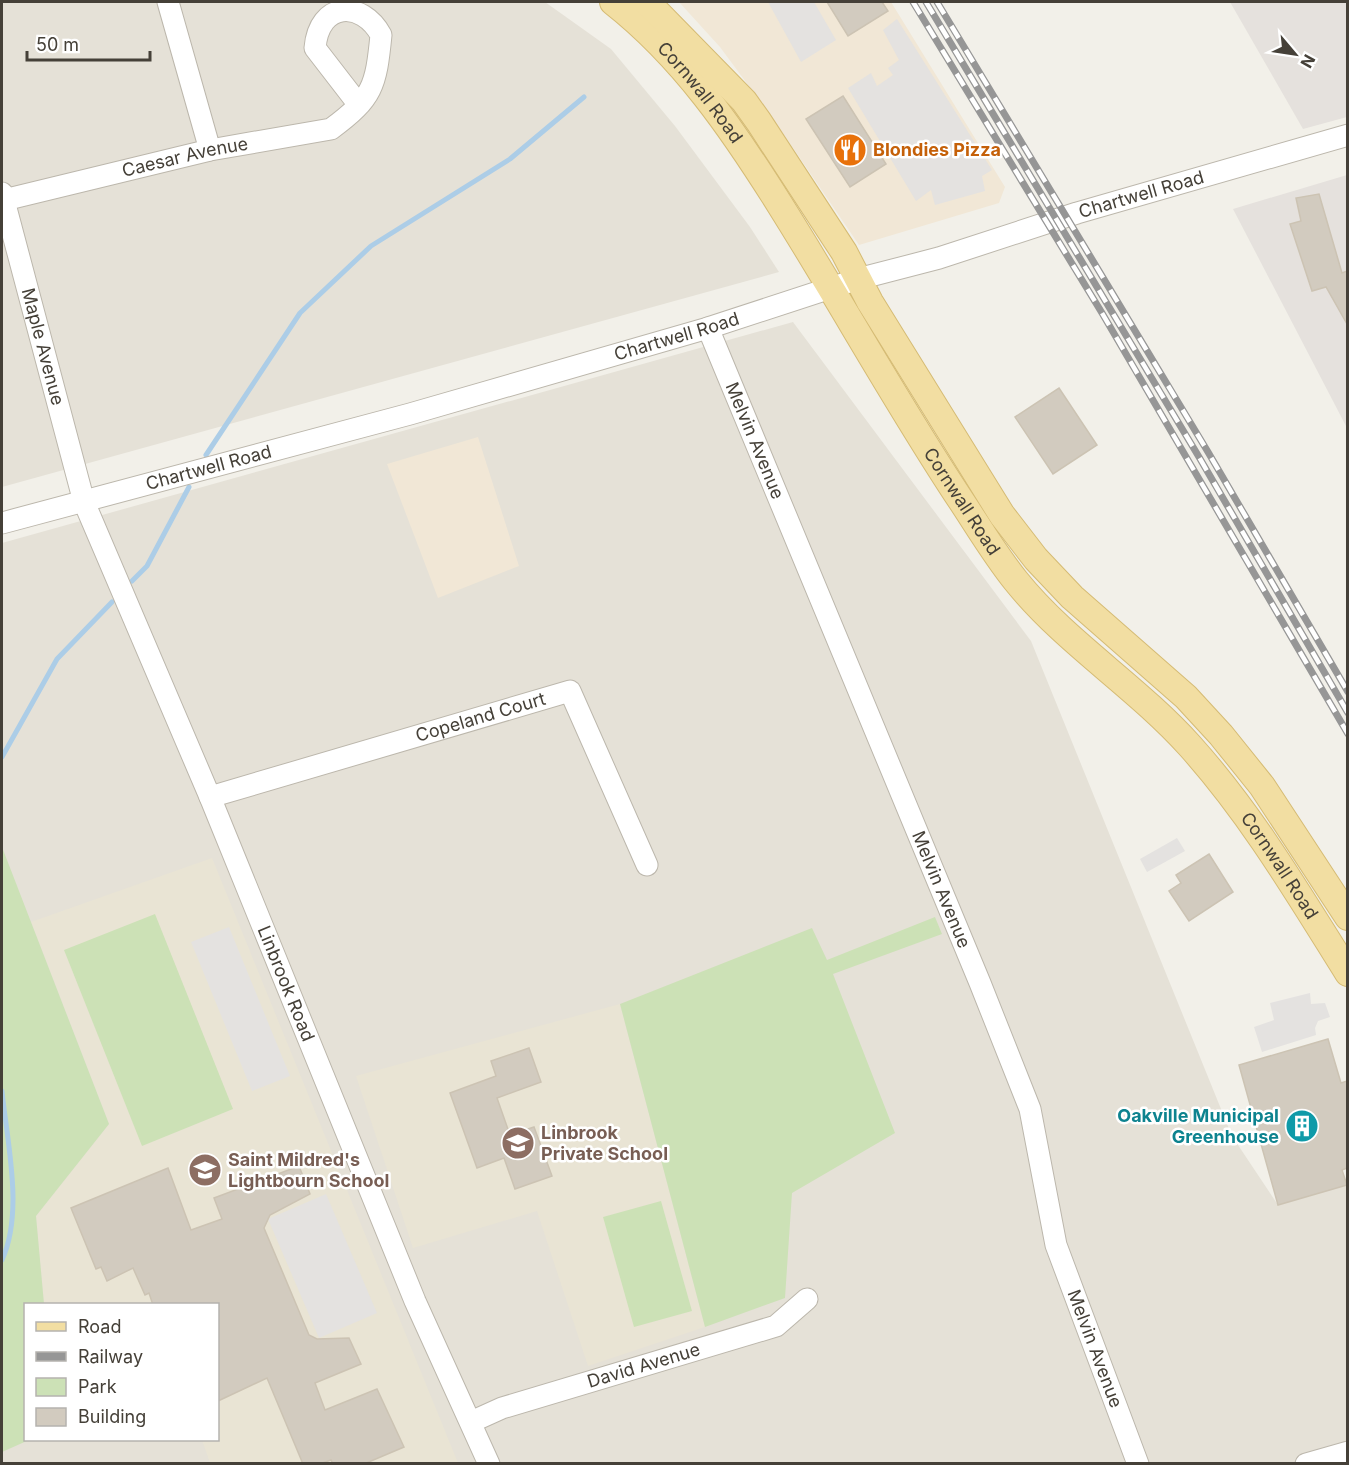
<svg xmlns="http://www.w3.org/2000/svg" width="1349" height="1465" font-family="Inter,sans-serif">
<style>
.residential{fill:#e5e1d7;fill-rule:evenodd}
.commercial{fill:#f1e7d6}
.industrial{fill:#e5e1dd}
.education{fill:#e9e4d4}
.green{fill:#cce1b6}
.parking{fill:#e4e2e0}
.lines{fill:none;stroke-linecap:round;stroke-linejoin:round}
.stream{stroke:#accde7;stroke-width:5}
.building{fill:#d2cbbf;stroke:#ccc3b3;stroke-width:1.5}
.minor-casing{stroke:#bcb7ac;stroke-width:23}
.major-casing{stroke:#d5bb74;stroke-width:28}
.minor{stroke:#fff;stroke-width:21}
.major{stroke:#f2dea2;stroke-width:26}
.rail-casing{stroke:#969696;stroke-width:7}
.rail{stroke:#fff;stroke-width:4.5;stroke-dasharray:14;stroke-linecap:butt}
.labels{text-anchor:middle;stroke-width:5;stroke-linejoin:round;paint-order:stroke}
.street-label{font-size:18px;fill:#454038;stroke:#fff}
.food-label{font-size:18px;font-weight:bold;fill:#c56008;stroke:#fff;text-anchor:start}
.culture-label{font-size:18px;font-weight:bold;fill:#0d838f;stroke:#fff;text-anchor:end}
.education-label{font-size:18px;font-weight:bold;fill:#785e54;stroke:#fff;text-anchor:start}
</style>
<rect width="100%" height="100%" fill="#f2f0e9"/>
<g class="residential">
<path d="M2 2H545L611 49 675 126 750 227 779 272 2 487Z"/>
<path d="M793 322 1031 641 1232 1136 1278 1205 1347 1185V1463L2 1464V543ZM26 1304H218V1440H26Z"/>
</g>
<g class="commercial">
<path d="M679 2H891L1005 187 999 203 859 245 774 120 720 47Z"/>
<path d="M478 437 519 566 438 598 387 464Z"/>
</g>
<g class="industrial">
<path d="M1230 2H1347V117L1303 129Z"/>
<path d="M1347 175V428L1233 209Z"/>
</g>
<g class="education">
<path d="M212 858 458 1463H210L202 1440H218V1304H44L36 1216 109 1124 31 922Z"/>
<path d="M620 1004 705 1327 588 1366 537 1211 413 1248 356 1076Z"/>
</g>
<g class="green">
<path d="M2 847 109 1124 36 1216 44 1304H26V1440H29L2 1452Z"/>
<path d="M155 914 233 1109 142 1146 64 950Z"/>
<path d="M935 917 942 934 833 974 895 1133 792 1193 785 1298 705 1327 620 1004 812 928 827 960Z"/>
<path d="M661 1201 692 1311 634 1327 603 1217Z"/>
</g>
<g class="parking">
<path d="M768 2H814L836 40 801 62Z"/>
<path d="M897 19 992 170 982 176 985 191 935 205 931 190 916 201 848 88 871 73 877 86 893 75 888 68 899 60 883 30Z"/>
<path d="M1177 838 1185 851 1147 872 1140 859Z"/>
<path d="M229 927 290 1076 252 1091 191 942Z"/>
<path d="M1310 993 1311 1004 1325 1003 1330 1017 1318 1021 1315 1028 1316 1035 1262 1052 1254 1027 1274 1020 1270 1003Z"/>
<path d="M326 1194 377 1313 319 1338 268 1219Z"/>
</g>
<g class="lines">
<g class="stream">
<path d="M206 455 300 313 371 246 510 159 584 97"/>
<path d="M132 581 147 566 189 487"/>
<path d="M2 757 57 659 112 602"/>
<path d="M2 1091C7 1142 24 1212 2 1260"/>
</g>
</g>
<g class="building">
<path d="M827 2H882L888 11 848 36Z"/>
<path d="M843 96 886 164 850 187 806 119Z"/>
<path d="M1319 194 1342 273 1347 271V324L1326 287 1312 291 1290 224 1301 221 1296 198Z"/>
<path d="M1059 388 1097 445 1053 474 1015 417Z"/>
<path d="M1209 854 1233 892 1189 921 1169 891 1181 883 1176 875Z"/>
<path d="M1328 1039 1341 1083 1347 1081V1168L1342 1170 1347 1185 1278 1205 1239 1065Z"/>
<path d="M529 1048 541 1082 497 1098 510 1135 534 1127 552 1176 515 1189 504 1158 477 1168 450 1093 496 1076 491 1061Z"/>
<path d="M299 1166 310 1194 270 1215 264 1228 309 1335 317 1339 349 1338 361 1364 315 1383 325 1410 377 1389 404 1447 364 1464H333L331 1460 320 1464H303L267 1378 218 1401V1305H153L149 1293 145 1295 133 1268 107 1281 101 1267 96 1269 71 1208 168 1168 191 1230 222 1219 214 1198Z"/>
</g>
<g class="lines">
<g class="minor-casing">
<g id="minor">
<path d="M168 2 210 150"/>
<path id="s1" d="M2 193 84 502 210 797 415 1301 489 1464"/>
<path id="s2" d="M4 200 210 150 331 129C373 98 376 86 381 35 362 0 319 1 315 48L359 105"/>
<path id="s3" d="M708 328 980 983 1030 1109 1056 1245 1138 1464"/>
<path id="s4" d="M2 523 410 414 708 328 858 279 939 258 1077 213 1348 135"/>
<path id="s5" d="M210 797 570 691 647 865"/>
<path id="s6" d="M471 1422 502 1408 776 1326 807 1299"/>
<path d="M1306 1464 1348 1452"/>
</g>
</g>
<g class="major-casing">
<g id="major">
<path id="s7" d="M613 2C683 57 733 130 780 205 841 302 897 404 960 499 978 526 995 555 1016 581 1066 643 1136 686 1190 746 1252 815 1299 895 1348 973"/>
<path d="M647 2 744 101 759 122 844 252 870 302 1002 515 1036 559 1072 597 1186 697 1221 735 1262 786 1348 917"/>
</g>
</g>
<use href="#minor" class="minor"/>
<use href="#major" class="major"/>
<g class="rail-casing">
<g id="rail">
<path d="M913 2 1102 313 1348 734"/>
<path d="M926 2 1199 457 1348 713"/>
<path d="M937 2 1208 452 1348 692"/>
</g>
</g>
<use href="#rail" class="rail"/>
</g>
<defs>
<g id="restaurant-disc" transform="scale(1.725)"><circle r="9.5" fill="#e8710a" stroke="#fff"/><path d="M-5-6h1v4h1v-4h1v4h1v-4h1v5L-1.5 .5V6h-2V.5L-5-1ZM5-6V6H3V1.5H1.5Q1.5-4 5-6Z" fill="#fff"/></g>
<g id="building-disc" transform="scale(1.725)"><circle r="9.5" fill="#0f9aa8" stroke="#fff"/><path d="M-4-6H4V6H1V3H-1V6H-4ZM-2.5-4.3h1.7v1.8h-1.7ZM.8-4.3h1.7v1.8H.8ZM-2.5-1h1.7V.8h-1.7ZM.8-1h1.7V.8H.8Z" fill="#fff"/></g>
<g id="school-disc" transform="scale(1.725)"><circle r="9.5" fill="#8d6e63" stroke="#fff"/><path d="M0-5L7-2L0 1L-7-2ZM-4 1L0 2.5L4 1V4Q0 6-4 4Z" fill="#fff"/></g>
</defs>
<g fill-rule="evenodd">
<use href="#restaurant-disc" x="850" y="150"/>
<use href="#building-disc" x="1302" y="1126"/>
<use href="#school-disc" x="518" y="1143"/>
<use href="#school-disc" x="205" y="1170"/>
</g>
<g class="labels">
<g class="street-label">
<text dy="6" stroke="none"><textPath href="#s7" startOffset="126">Cornwall Road</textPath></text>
<text dy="6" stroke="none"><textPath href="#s2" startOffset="186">Caesar Avenue</textPath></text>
<text dy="6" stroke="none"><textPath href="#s4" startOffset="1186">Chartwell Road</textPath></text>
<text dy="6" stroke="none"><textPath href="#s4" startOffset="700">Chartwell Road</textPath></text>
<text dy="6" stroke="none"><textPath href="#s1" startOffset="159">Maple Avenue</textPath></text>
<text dy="6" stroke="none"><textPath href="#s3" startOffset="122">Melvin Avenue</textPath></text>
<text dy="6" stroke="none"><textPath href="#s4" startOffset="214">Chartwell Road</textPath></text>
<text dy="6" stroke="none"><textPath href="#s7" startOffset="612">Cornwall Road</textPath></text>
<text dy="6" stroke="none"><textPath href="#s5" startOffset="282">Copeland Court</textPath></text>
<text dy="6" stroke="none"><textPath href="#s7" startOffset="1098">Cornwall Road</textPath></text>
<text dy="6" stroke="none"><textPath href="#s3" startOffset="608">Melvin Avenue</textPath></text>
<text dy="6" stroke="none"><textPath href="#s1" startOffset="842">Linbrook Road</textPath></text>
<text dy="6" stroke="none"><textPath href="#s3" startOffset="1094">Melvin Avenue</textPath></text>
<text dy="6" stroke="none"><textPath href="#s6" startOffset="182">David Avenue</textPath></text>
</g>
<g class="food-label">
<text x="873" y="156">Blondies Pizza</text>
</g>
<g class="culture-label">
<text x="1279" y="1122">Oakville Municipal<tspan x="1279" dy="21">Greenhouse</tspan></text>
</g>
<g class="education-label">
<text x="541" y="1139">Linbrook<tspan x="541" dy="21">Private School</tspan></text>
<text x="228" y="1166">Saint Mildred's<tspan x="228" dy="21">Lightbourn School</tspan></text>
</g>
</g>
<rect width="1349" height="1465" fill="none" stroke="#454038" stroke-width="6"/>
<rect x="24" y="1303" width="195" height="138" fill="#ffffff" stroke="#b5b3af" stroke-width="1.5"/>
<rect x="36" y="1322" width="30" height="9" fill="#f2dea2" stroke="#b5b3af" stroke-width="1.5"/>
<text x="78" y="1333" font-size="18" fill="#454038">Road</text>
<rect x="36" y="1352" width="30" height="9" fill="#969696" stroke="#b5b3af" stroke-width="1.5"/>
<text x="78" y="1363" font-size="18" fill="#454038">Railway</text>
<rect x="36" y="1378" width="30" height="18" fill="#cce1b6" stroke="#b5b3af" stroke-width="1.5"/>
<text x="78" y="1393" font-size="18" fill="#454038">Park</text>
<rect x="36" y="1408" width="30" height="18" fill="#d2cbbf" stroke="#b5b3af" stroke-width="1.5"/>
<text x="78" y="1423" font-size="18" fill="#454038">Building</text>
<g transform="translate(1295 54) rotate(119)" stroke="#ffffff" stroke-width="4.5" paint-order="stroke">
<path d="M0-4.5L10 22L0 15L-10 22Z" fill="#454038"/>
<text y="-9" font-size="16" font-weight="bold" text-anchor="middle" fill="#454038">N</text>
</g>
<path d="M27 51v9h123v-9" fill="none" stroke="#454038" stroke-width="3"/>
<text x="36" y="51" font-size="18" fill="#454038" stroke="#ffffff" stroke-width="4.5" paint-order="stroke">50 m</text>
</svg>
